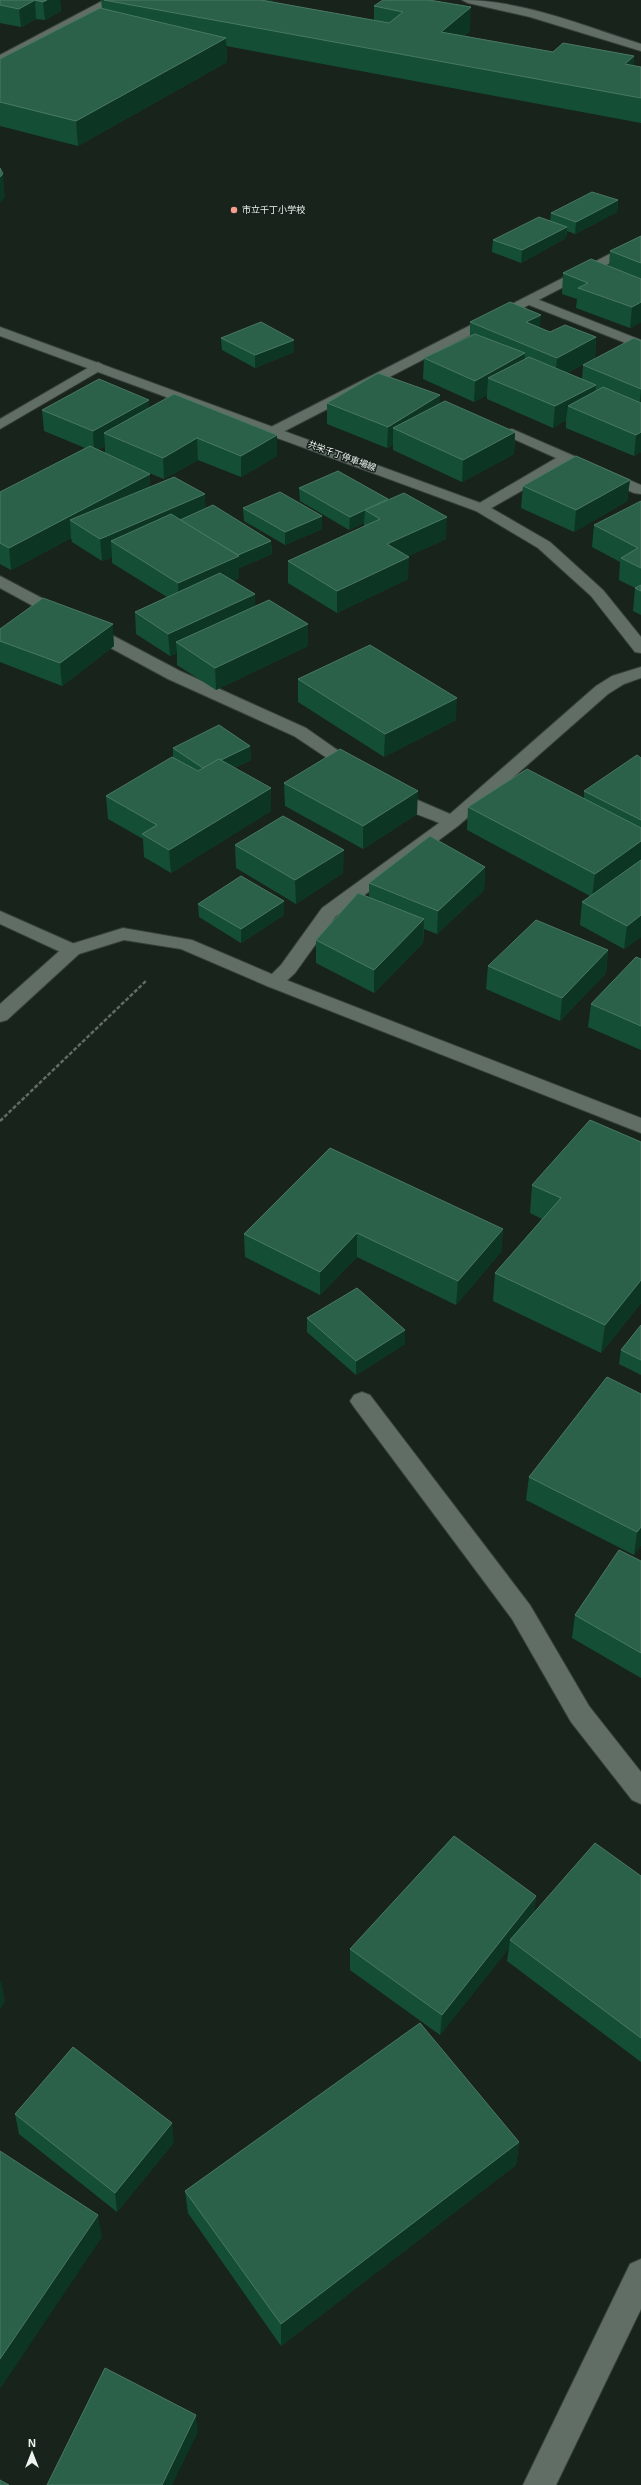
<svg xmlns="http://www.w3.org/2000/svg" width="641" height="2485" font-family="Helvetica,'Noto Sans JP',sans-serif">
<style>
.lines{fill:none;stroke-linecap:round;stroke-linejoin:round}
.minor-casing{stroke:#37403a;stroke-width:2}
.tertiary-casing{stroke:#37403a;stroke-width:2}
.secondary-casing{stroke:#37403a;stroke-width:2}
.path{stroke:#626c65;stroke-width:2.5;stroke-dasharray:4 2;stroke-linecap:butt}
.minor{fill:#606e65;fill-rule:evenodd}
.tertiary{fill:#606e65;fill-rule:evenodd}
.secondary{fill:#606e65;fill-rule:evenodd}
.wall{fill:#144f35;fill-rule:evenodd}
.shaded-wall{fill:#0c3623}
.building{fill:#2c6149;stroke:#4a7863}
.poi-dot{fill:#f59d8f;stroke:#18231c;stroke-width:1.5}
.labels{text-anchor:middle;stroke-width:3;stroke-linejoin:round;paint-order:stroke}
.far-poi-label{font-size:9px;fill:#edf4ef;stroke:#18231c;text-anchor:start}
.far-street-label{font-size:9px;fill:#edf4ef;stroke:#18231c}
</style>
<rect width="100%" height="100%" fill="#18231c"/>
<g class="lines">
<g class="minor-casing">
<g id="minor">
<path d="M104 0H118L0 63V55Z"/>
<path d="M462 0C523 0 584 26 641 44V51L530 17 468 3Z"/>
<path d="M529 296 641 340V349L524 303 522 300Z"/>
<path d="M98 362 105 366 103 369 0 429V419Z"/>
<path d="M512 429 641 485V494L634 493 569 464 486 511H476L473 508 476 505 556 458 507 436 505 433 507 430Z"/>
<path d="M0 576 180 671 306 728 366 770 363 774H351L294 736 168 679 0 588Z"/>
<path d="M641 667V678L624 684 608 694 458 826 336 916 295 973 281 986 274 988 267 986 264 982 281 965 322 908 439 823C422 815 395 809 384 793L387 789H399L413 798 450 814 596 686 612 676Z"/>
<path d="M0 911 79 946 82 950 79 954 72 956 65 954 0 924Z"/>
<path d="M362 1392 370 1395 530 1605 589 1706 641 1772V1804L632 1800 571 1722 512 1619 354 1407 350 1401 354 1395Z"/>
<path d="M641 2259V2309L556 2485H523L630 2264Z"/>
</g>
</g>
<g class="tertiary-casing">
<g id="tertiary">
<path d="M641 238V247L279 434 274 435 267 431 269 428Z"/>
<path d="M123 928 192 940 281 978 641 1118V1133L267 986 181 949 124 940 79 954 7 1020 0 1022V1004L65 946Z"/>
</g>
</g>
<g class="secondary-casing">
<path id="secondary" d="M0 327 486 505 550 542 603 590 641 637V653L635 652 591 596 538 548 476 511 0 336Z"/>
</g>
<path class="path" d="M0 1121 147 980"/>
<use href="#minor" class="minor"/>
<use href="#tertiary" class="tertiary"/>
<use href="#secondary" class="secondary"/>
</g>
<g class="wall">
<path d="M0 0H60L61 11 45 20 36 19 21 27 0 23Z"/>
<path d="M101 0H273V2L374 20V6L383 0 470 31 464 36 553 52 634 56 633 66 641 67V123L226 46 227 62 78 146 0 126V59L102 8Z"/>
<path d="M618 200 617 212 575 234 567 231 566 238 521 263 492 252 493 240 550 221 551 213Z"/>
<path d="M641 236V322L630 328 576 308 577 299 562 294 563 273 609 266 610 251Z"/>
<path d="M470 322 540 328 550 332 596 337 595 358 567 373 582 379 583 365 641 341V452L634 456 566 428V420L553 428 487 399V395L474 402 423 379 424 358 470 336Z"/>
<path d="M221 338 294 352 255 368 222 350Z"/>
<path d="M327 403 440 404 515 432 514 454 462 482 393 450V445L387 448 327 424Z"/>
<path d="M150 408 277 456 241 477 198 460 164 479 134 467 150 474V487L205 494V508L271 541 272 554 239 568V578L233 581 255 606 308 624V646L216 690 177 665V653L170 656 136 634 135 612 167 597 112 563V557L102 561 72 542 71 538 11 570 0 564V492L85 448 44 431 42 410ZM105 446V453L98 450Z"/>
<path d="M630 480 627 501 574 532 521 508 523 486Z"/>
<path d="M299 488 388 500 446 539 408 556V579L337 613 288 583V561L364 527V523L349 530 300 501Z"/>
<path d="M641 501V615L633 611 635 588 619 580 620 562 592 547 594 525Z"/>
<path d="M243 508 322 516V529L285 545 244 521Z"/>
<path d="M0 629 114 646 62 686 0 662Z"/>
<path d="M298 679 456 720 384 757 298 702Z"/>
<path d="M250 746 251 760 234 768 271 811 171 873 144 857 143 839 108 819 106 796 173 757V748Z"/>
<path d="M641 758V937L624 949 580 925 582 902 590 896 467 830 468 807 584 798V791Z"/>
<path d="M284 783 417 814 363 849 285 806Z"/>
<path d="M235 845 343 873 296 904 236 868Z"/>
<path d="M485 867 484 890 437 934 424 929 423 943 374 993 316 963V940L369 897V883Z"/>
<path d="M284 901V915L241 943 199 917 198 904Z"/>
<path d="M608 950 606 973 560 1021 486 989 488 966Z"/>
<path d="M641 959V1050L588 1027 591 1004Z"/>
<path d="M641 1142V1303L601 1353 493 1301 495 1273 542 1219 530 1213 532 1185Z"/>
<path d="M503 1229 501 1252 456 1305 357 1257 320 1295 245 1257 244 1234Z"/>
<path d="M307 1318 405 1344 356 1375 307 1332Z"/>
<path d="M641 1325V1375L619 1364 621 1350Z"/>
<path d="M641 1394V1545L634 1555 526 1500 529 1477Z"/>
<path d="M641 1561V1678L572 1638 575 1615Z"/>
<path d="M641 1876V2062L507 1961 509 1948 440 2035 350 1970V1949L536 1896 534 1913Z"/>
<path d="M15 2114 174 2142 117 2212 19 2134Z"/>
<path d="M519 2142 516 2165 281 2346 188 2213 185 2191Z"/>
</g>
<g class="shaded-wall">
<path d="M35 0 36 19 21 27 19 9Z"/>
<path d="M47 0H60L61 11 45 20 43 2Z"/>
<path d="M257 0H273L274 11Z"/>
<path d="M471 7 470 31 440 56 441 32Z"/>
<path d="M226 38 227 62 78 146 76 121Z"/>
<path d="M634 56 632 80 625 64Z"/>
<path d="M3 174 5 197 0 203V177Z"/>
<path d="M618 200 617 212 575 234 576 222Z"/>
<path d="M567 227 566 238 521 263 522 250Z"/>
<path d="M641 302V322L630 328 632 307Z"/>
<path d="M541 315 539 335 526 322Z"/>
<path d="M596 337 595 358 555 379 557 358Z"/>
<path d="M294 340V352L255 368V355Z"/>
<path d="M525 353 524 374 488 378 487 395 474 402 475 381Z"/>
<path d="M596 385 594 406H568L566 420 553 428 555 406Z"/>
<path d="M641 389V409L639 410Z"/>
<path d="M440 395 439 417 393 428V445L387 448 388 427Z"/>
<path d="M149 400 150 421 104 433 105 446 94 452 93 431Z"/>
<path d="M515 432 514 454 462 482 463 460Z"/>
<path d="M641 432V452L634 456 636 435Z"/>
<path d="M277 435V456L241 477V456Z"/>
<path d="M197 438 198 460 164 479 163 458Z"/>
<path d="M150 474 151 496 70 520 71 538 11 570 9 548Z"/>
<path d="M630 480 627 501 574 532 576 510Z"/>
<path d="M205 494 206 516 111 541 112 557 102 561 100 539Z"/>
<path d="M388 499V512L365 510 364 523 349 530 350 517Z"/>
<path d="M322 516V529L285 545V532Z"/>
<path d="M447 517 446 539 386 566 387 544Z"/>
<path d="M271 541 272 554 239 568V578L179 605 178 583Z"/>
<path d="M409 557 408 579 337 613V591Z"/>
<path d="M255 594V616L176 642 177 653 170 656 168 634Z"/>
<path d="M113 624 114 646 62 686 60 663Z"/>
<path d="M308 624V646L216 690 215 668Z"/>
<path d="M457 698 456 720 384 757 385 734Z"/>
<path d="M250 746 251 760 204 782V769Z"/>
<path d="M271 788V811L171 873 169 850Z"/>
<path d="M418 791 417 814 363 849V826Z"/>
<path d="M641 841V862L592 897 595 874Z"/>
<path d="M344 850 343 873 296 904 295 880Z"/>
<path d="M485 867 484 890 437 934 438 911Z"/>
<path d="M284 901V915L241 943V929Z"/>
<path d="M641 915V937L624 949 627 926Z"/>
<path d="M424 919 423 943 374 993V970Z"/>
<path d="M608 950 606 973 560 1021 562 998Z"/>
<path d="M503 1229 501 1252 456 1305 458 1281Z"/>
<path d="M357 1233V1257L320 1295V1272Z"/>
<path d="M641 1280V1303L601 1353 605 1325Z"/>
<path d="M405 1330V1344L356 1375V1361Z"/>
<path d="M641 1527V1545L634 1555 637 1532Z"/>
<path d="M536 1896 534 1917 510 1940 509 1948 440 2035 442 2015Z"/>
<path d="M1 1980 5 2001 0 2010V1982Z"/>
<path d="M172 2123 174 2142 117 2212 115 2193Z"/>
<path d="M519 2142 516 2165 281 2346V2324Z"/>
<path d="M98 2215 102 2237 0 2389V2359Z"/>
<path d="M196 2415 198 2432 172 2485H162Z"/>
</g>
<g class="building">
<path d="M0 0H47L43 2 35 0 19 9 0 5Z"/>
<path d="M104 0H261L389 23 403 12 374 6 383 0H429L471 7 441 32 553 52 563 43 634 56 625 64 641 67V98Z"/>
<path d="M100 8 226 38 76 121 0 102V59Z"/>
<path d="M0 168 3 174 0 177Z"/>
<path d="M592 192 618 200 576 222 551 213Z"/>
<path d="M539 217 567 227 522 250 493 240Z"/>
<path d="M641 236V263L610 251Z"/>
<path d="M591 259 641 279V302L632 307 578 288 588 283 563 273Z"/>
<path d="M510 302 541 315 526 322 550 332 565 325 596 337 557 358 470 322Z"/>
<path d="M261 322 294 340 255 355 221 338Z"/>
<path d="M475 334 525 353 475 381 424 358Z"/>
<path d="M634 338 641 341V389L583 365Z"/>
<path d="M529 357 596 385 555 406 488 378Z"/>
<path d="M378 373 440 395 388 427 327 403Z"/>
<path d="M99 379 149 400 93 431 42 410Z"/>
<path d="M603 387 641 403V432L636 435 568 406Z"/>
<path d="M174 394 277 435 241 456 197 438 163 458 104 433Z"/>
<path d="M445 401 515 432 463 460 393 428Z"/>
<path d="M90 446 150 474 9 548 0 543V492Z"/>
<path d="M576 456 630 480 576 510 523 486Z"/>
<path d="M338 471 388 499 350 517 299 488Z"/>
<path d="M174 477 205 494 100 539 70 520Z"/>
<path d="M280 492 322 516 285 532 243 508Z"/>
<path d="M404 493 447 517 387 544 409 557 337 591 288 561 380 519 365 510Z"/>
<path d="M641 501V568L621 558 638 548 594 525Z"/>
<path d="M213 505 271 541 238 555 180 520Z"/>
<path d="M171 514 239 556 178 583 111 541Z"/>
<path d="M220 573 255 594 168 634 135 612Z"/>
<path d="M641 585V591L635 588Z"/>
<path d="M43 598 113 624 60 663 0 641V629Z"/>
<path d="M269 600 308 624 215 668 176 642Z"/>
<path d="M370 645 457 698 385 734 298 679Z"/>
<path d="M219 725 250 746 221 760 219 759 203 768 173 748Z"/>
<path d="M340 749 418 791 363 826 284 783Z"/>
<path d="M637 755 641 758V820L584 791Z"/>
<path d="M172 757 198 771 219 759 271 788 169 850 142 834 157 825 106 796Z"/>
<path d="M527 769 641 828V841L595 874 468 807Z"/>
<path d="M283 816 344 850 295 880 235 845Z"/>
<path d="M430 836 485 867 438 911 369 883Z"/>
<path d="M641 860V915L627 926 582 902Z"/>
<path d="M241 876 284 901 241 929 198 904Z"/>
<path d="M358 893 424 919 374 970 316 940Z"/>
<path d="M536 920 608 950 562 998 488 966Z"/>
<path d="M636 957 641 959V1026L591 1004Z"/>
<path d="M590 1120 641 1142V1280L605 1325 495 1273 561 1198 532 1185Z"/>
<path d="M330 1148 503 1229 458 1281 357 1233 320 1272 244 1234Z"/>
<path d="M357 1288 405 1330 356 1361 307 1318Z"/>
<path d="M641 1325V1360L621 1350Z"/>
<path d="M607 1377 641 1394V1527L637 1532 529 1477Z"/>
<path d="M619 1550 641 1561V1653L575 1615Z"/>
<path d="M454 1836 536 1896 442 2015 350 1949Z"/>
<path d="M595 1843 641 1876V2038L510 1940Z"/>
<path d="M420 2023 519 2142 281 2324 185 2191Z"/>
<path d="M73 2047 172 2123 115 2193 15 2114Z"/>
<path d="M0 2151 98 2215 0 2359Z"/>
<path d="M105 2368 196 2415 162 2485H47Z"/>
<path d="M0 2480 9 2485H0Z"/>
</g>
<circle class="poi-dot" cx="234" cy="210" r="4"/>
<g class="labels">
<g class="far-poi-label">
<text x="242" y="213">市立千丁小学校</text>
</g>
<g class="far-street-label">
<text transform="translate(342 456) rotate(20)" y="3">共栄千丁停車場線</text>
</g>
</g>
<g transform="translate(32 2453)" stroke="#18231c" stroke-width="3" paint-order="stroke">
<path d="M0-3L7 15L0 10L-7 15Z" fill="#edf4ef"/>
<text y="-6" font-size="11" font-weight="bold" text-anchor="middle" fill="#edf4ef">N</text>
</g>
</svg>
